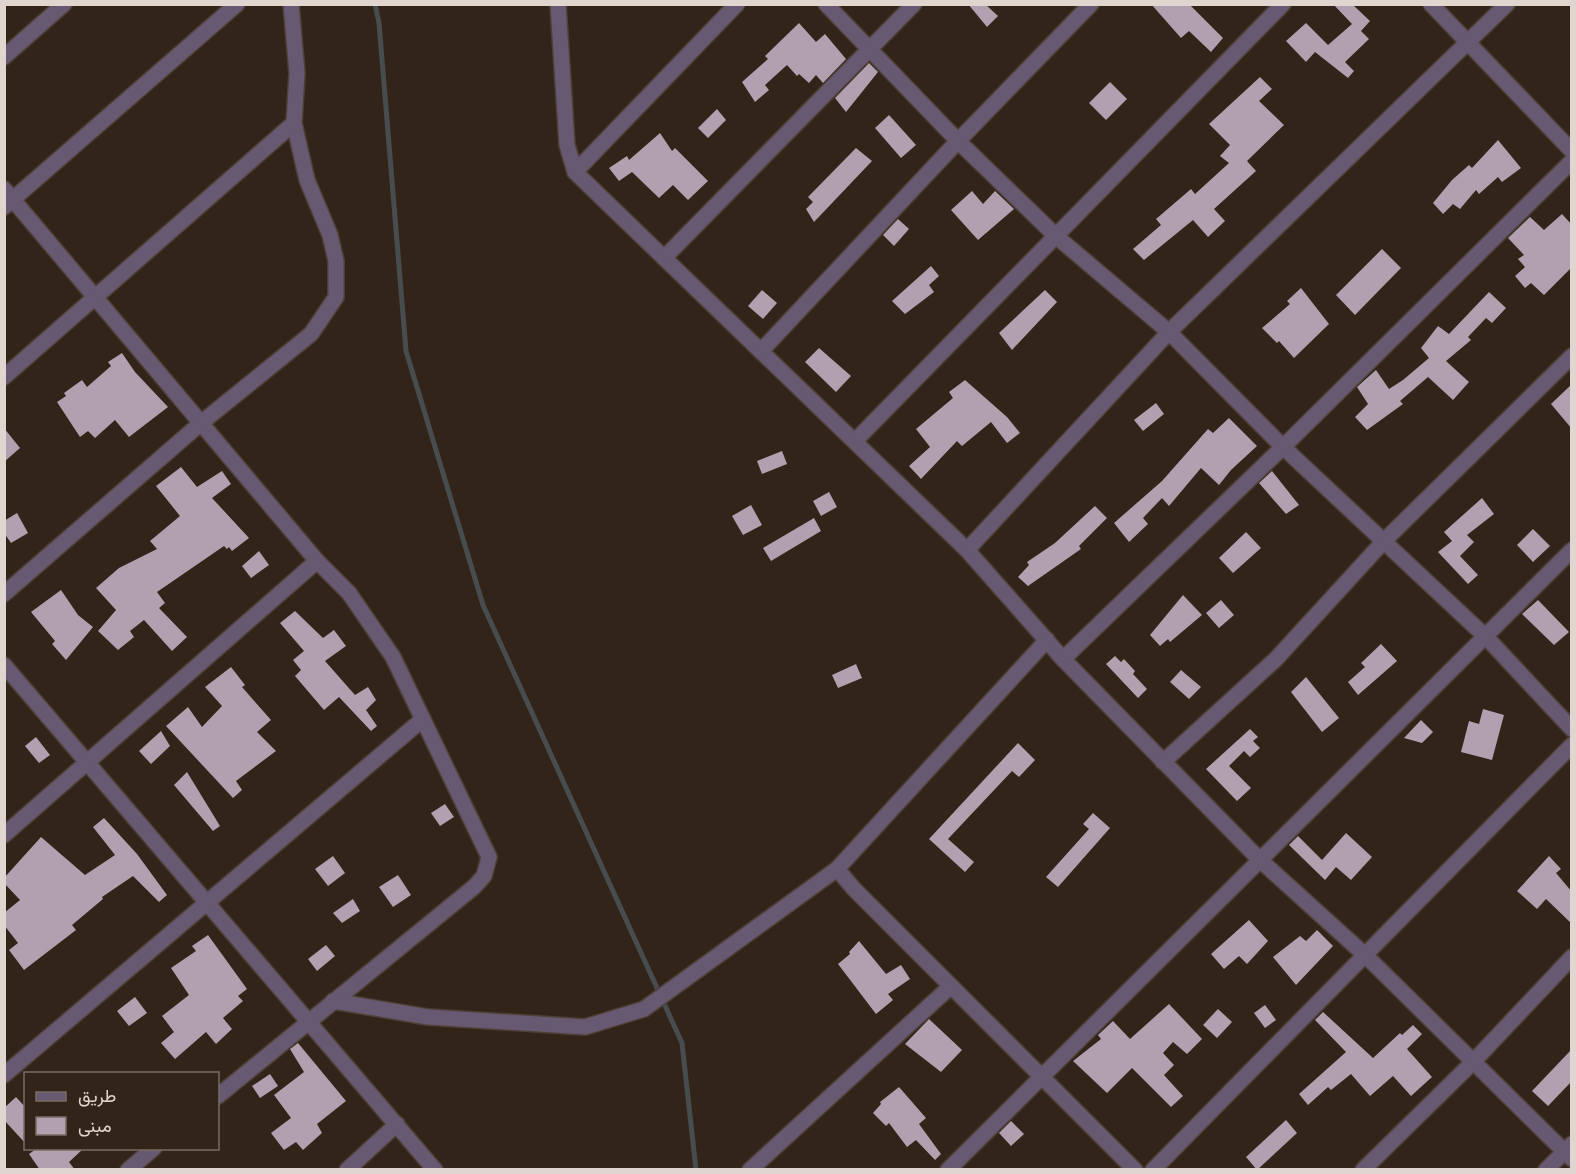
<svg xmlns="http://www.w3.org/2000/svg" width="1576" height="1174" font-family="Quicksand,Vazirmatn,sans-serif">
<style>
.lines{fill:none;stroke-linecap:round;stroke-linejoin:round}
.stream{stroke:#474d4e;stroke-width:5}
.building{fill:#b1a0af}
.minor-casing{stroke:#4e4036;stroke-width:18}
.minor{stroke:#675971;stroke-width:15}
</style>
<rect width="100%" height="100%" fill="#322419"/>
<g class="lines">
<path class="stream" d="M375 4 379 23 406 351 483 605 682 1043 696 1170"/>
</g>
<g class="building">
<path d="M968 4H985L998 16 987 27Z"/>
<path d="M1151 4H1189L1223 38 1211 52 1189 31 1181 38Z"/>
<path d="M1333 4H1352L1370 21 1361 31 1369 39 1345 62 1354 71 1348 78 1315 52 1306 62 1286 41 1306 23 1328 45 1352 24Z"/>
<path d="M799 23 816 42 825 34 846 59 823 83 816 75 809 83 799 74 797 76 787 65 765 85 769 90 755 102 742 82 768 59 765 56Z"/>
<path d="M869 63 878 72 846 112 835 98Z"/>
<path d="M1260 77 1272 89 1259 101 1284 125 1247 161 1256 171 1214 209 1225 221 1208 237 1193 220 1144 260 1133 249 1161 225 1156 219 1191 189 1195 194 1229 163 1220 156 1230 145 1209 124Z"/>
<path d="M1110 82 1127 99 1106 120 1089 103Z"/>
<path d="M717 109 726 120 708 138 698 128Z"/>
<path d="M889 115 916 145 901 158 875 128Z"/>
<path d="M660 133 672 151 675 148 708 181 688 200 673 185 659 198 632 172 619 181 609 168 627 156 629 160Z"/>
<path d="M1498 140 1521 168 1502 182 1498 177 1479 194 1476 190 1460 209 1453 204 1443 214 1433 203 1452 180 1469 165 1472 168Z"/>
<path d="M856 148 872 161 814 222 806 209 813 202 808 197Z"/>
<path d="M972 191 983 204 995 191 1014 209 978 240 951 210Z"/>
<path d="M1562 214 1572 225V267L1544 295 1531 283 1525 288 1515 276 1525 267 1518 259 1524 255 1508 238 1530 217 1544 230Z"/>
<path d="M898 219 909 229 894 246 883 235Z"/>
<path d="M1382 249 1401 268 1355 315 1336 295Z"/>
<path d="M931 266 939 276 929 285 934 292 905 314 892 301Z"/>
<path d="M1301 288 1329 324 1294 358 1279 341 1277 343 1262 328 1290 304 1287 301Z"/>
<path d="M762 290 777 303 763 319 748 306Z"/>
<path d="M1045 290 1057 302 1012 350 999 333Z"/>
<path d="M1489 292 1506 308 1492 323 1486 318 1468 337 1471 340 1446 361 1469 382 1453 400 1428 377 1400 401 1403 404 1367 430 1355 417 1368 404 1357 387 1376 370 1389 389 1403 380 1429 358 1421 348 1438 326 1449 334Z"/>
<path d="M819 348 851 376 836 392 805 362Z"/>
<path d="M122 353 135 372 168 407 129 437 115 420 95 438 88 431 80 437 57 402 66 396 64 393 82 380 87 387 111 366 108 362Z"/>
<path d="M965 380 1007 417 1020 433 1007 443 991 422 962 446 957 441 921 479 909 466 930 447 916 429 953 398 949 392Z"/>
<path d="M1572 384V429L1551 404Z"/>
<path d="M1156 403 1164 414 1143 431 1134 420Z"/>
<path d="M1229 418 1257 446 1231 470 1219 485 1201 468 1169 506 1162 498 1143 518 1148 524 1129 542 1114 523 1162 481 1208 429 1213 433Z"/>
<path d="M4 428 20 448 4 462Z"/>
<path d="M782 451 787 464 762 474 757 461Z"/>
<path d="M181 467 197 487 222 471 231 484 212 498 249 538 232 551 229 547 227 549 224 546 157 592 165 603 159 608 187 637 172 651 144 620 130 631 134 637 118 650 98 631 116 610 96 588 119 568 157 549 150 541 180 516 156 486Z"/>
<path d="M1272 471 1299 505 1286 514 1259 483Z"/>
<path d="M829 492 837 507 821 516 813 501Z"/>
<path d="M1482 498 1494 514 1467 535 1474 542 1460 556 1478 575 1468 584 1438 552 1452 541 1444 532Z"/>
<path d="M751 505 762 525 743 535 732 516Z"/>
<path d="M1095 506 1107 518 1079 546 1081 549 1028 586 1018 577 1029 565 1027 562 1055 543Z"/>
<path d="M17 513 28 533 11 543 4 533V521Z"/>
<path d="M814 518 821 531 771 561 763 548Z"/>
<path d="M1533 529 1550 546 1533 562 1517 545Z"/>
<path d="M1246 532 1261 548 1233 573 1219 558Z"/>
<path d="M259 551 269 565 251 578 242 566Z"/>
<path d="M61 590 78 615 93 627 66 660 52 644 55 641 31 612Z"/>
<path d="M1183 595 1202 615 1170 642 1168 639 1160 646 1150 635Z"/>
<path d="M1221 600 1234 615 1219 628 1206 613Z"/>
<path d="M1538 600 1569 632 1554 645 1522 614Z"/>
<path d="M295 611 323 638 334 630 346 646 325 661 355 695 368 687 376 700 366 710 377 726 371 731 339 697 324 710 295 676 301 670 293 660 304 651 280 623Z"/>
<path d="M1381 644 1397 661 1358 695 1348 682 1365 667 1361 663Z"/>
<path d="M1115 656 1121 662 1124 659 1135 671 1133 674 1147 689 1138 698 1106 664Z"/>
<path d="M856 664 862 678 838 688 832 675Z"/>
<path d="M231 667 245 685 242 687 271 720 257 732 276 751 236 781 242 790 233 798 166 726 188 707 202 727 222 706 205 687Z"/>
<path d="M1181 670 1201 687 1189 699 1170 682Z"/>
<path d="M1306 677 1339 718 1322 732 1291 692Z"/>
<path d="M1483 709 1504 715 1492 760 1461 752 1469 721 1479 724Z"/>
<path d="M1421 720 1433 732 1422 743 1404 738Z"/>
<path d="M1250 729 1258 737 1253 741 1260 748 1250 757 1244 751 1229 766 1251 788 1237 801 1206 769Z"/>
<path d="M161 731 170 746 151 764 139 751Z"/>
<path d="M36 737 50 755 39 763 25 746Z"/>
<path d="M1018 743 1035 760 1019 777 1012 771 948 839 974 862 965 872 929 839Z"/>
<path d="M187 772 220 826 213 831 174 785Z"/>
<path d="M445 804 454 817 440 826 431 813Z"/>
<path d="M1093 813 1110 828 1058 887 1046 877 1089 829 1083 824Z"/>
<path d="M104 818 137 854 167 895 159 902 133 876 102 897 103 899 72 925 76 930 24 970 9 950 18 943 4 925V913L20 900 4 883V878L41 837 85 875 115 855 93 827Z"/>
<path d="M1346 833 1372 857 1351 880 1336 867 1325 880 1289 845 1298 836 1322 860Z"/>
<path d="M333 856 345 873 328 886 315 869Z"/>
<path d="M1549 856 1561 869 1556 873 1572 892V924L1546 899 1537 909 1517 891Z"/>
<path d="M398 875 411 895 393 907 379 887Z"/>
<path d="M353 899 360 911 342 923 333 913Z"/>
<path d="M1249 920 1268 941 1247 964 1239 956 1224 969 1211 954Z"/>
<path d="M1317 930 1333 946 1296 985 1273 957 1300 936 1306 941Z"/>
<path d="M208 935 247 989 238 996 243 1001 223 1018 232 1029 216 1044 206 1032 175 1059 161 1043 174 1032 162 1016 189 995 171 968 196 951 192 946Z"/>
<path d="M859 941 886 974 901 965 910 979 888 994 893 1000 876 1014 838 964 850 954 849 952Z"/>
<path d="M326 945 335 956 317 971 308 959Z"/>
<path d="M135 997 147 1013 129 1026 117 1011Z"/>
<path d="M1169 1004 1202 1039 1187 1054 1173 1042 1163 1053 1174 1065 1164 1075 1183 1096 1171 1107 1132 1068 1107 1093 1073 1061 1101 1039 1098 1035 1113 1021 1130 1039Z"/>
<path d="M1265 1005 1276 1020 1265 1028 1254 1013Z"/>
<path d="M1218 1009 1232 1022 1217 1038 1203 1025Z"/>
<path d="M1323 1012 1373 1058 1400 1033 1402 1035 1413 1025 1422 1034 1407 1049 1432 1077 1411 1096 1393 1076 1370 1096 1351 1074 1331 1090 1328 1087 1308 1105 1299 1094 1346 1052 1315 1020Z"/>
<path d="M929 1019 962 1050 941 1072 905 1044Z"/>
<path d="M298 1043 346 1101 317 1124 322 1133 303 1150 296 1142 284 1150 271 1133 291 1118 274 1095 304 1072 290 1049Z"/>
<path d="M1572 1049V1081L1548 1106 1532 1091Z"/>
<path d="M270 1074 278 1086 260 1098 252 1086Z"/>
<path d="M899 1087 926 1118 919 1124 941 1154 935 1160 916 1140 907 1147 889 1123 886 1126 873 1113 881 1104 880 1102Z"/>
<path d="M16 1097 26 1108V1144L4 1120V1108Z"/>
<path d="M1286 1120 1297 1133 1257 1170 1246 1157Z"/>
<path d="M1011 1121 1024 1134 1011 1146 999 1133Z"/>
<path d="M36 1149H83L69 1162 75 1170H40L29 1154Z"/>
</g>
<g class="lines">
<g class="minor-casing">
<g id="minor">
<path d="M558 4 567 145 575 172 967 550 1063 659 1261 861 1365 955 1572 1159"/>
<path d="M826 4 958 141 1057 237 1169 332 1283 447 1486 637 1572 729"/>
<path d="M1431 4 1572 151"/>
<path d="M4 57 64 4"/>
<path d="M575 172 737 4"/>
<path d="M4 189 317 561 349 593 393 657 489 857 484 876 474 887 218 1096"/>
<path d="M4 207 237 4"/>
<path d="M664 258 914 4"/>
<path d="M761 351 958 141 1091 4"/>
<path d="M4 377 294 123"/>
<path d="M855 441 1283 4"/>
<path d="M967 550 1169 332 1507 4"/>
<path d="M4 594 201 423 311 334 336 297V261L330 235 307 180 294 123 297 73 291 4"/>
<path d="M1063 659 1283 447 1572 161"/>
<path d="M4 665 435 1170"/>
<path d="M1163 762 1276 659 1384 541 1572 356"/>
<path d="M4 835 317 561"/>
<path d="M837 869 854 889 1135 1170"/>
<path d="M333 1001 428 1017 585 1027 644 1009 837 869 1047 640"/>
<path d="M4 1075 423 719"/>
<path d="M128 1170 154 1148"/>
<path d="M347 1170 397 1124"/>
<path d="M750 1170 951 986"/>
<path d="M948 1170 1572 550"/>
<path d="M1153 1170 1572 745"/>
<path d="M1363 1170 1472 1063 1572 957"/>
<path d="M1546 1170 1572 1144"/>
</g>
</g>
<use href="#minor" class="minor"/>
</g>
<rect width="1576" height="1174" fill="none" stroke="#e0d6cf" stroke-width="12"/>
<rect x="24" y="1072" width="195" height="78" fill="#322419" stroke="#786b62" stroke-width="1.5"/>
<rect x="36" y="1092" width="30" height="9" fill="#675971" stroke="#786b62" stroke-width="1.5"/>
<text x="78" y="1102" font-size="18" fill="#e0d6cf">طريق</text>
<rect x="36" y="1117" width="30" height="18" fill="#b1a0af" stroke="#786b62" stroke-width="1.5"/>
<text x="78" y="1132" font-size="18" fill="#e0d6cf">مبنى</text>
</svg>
